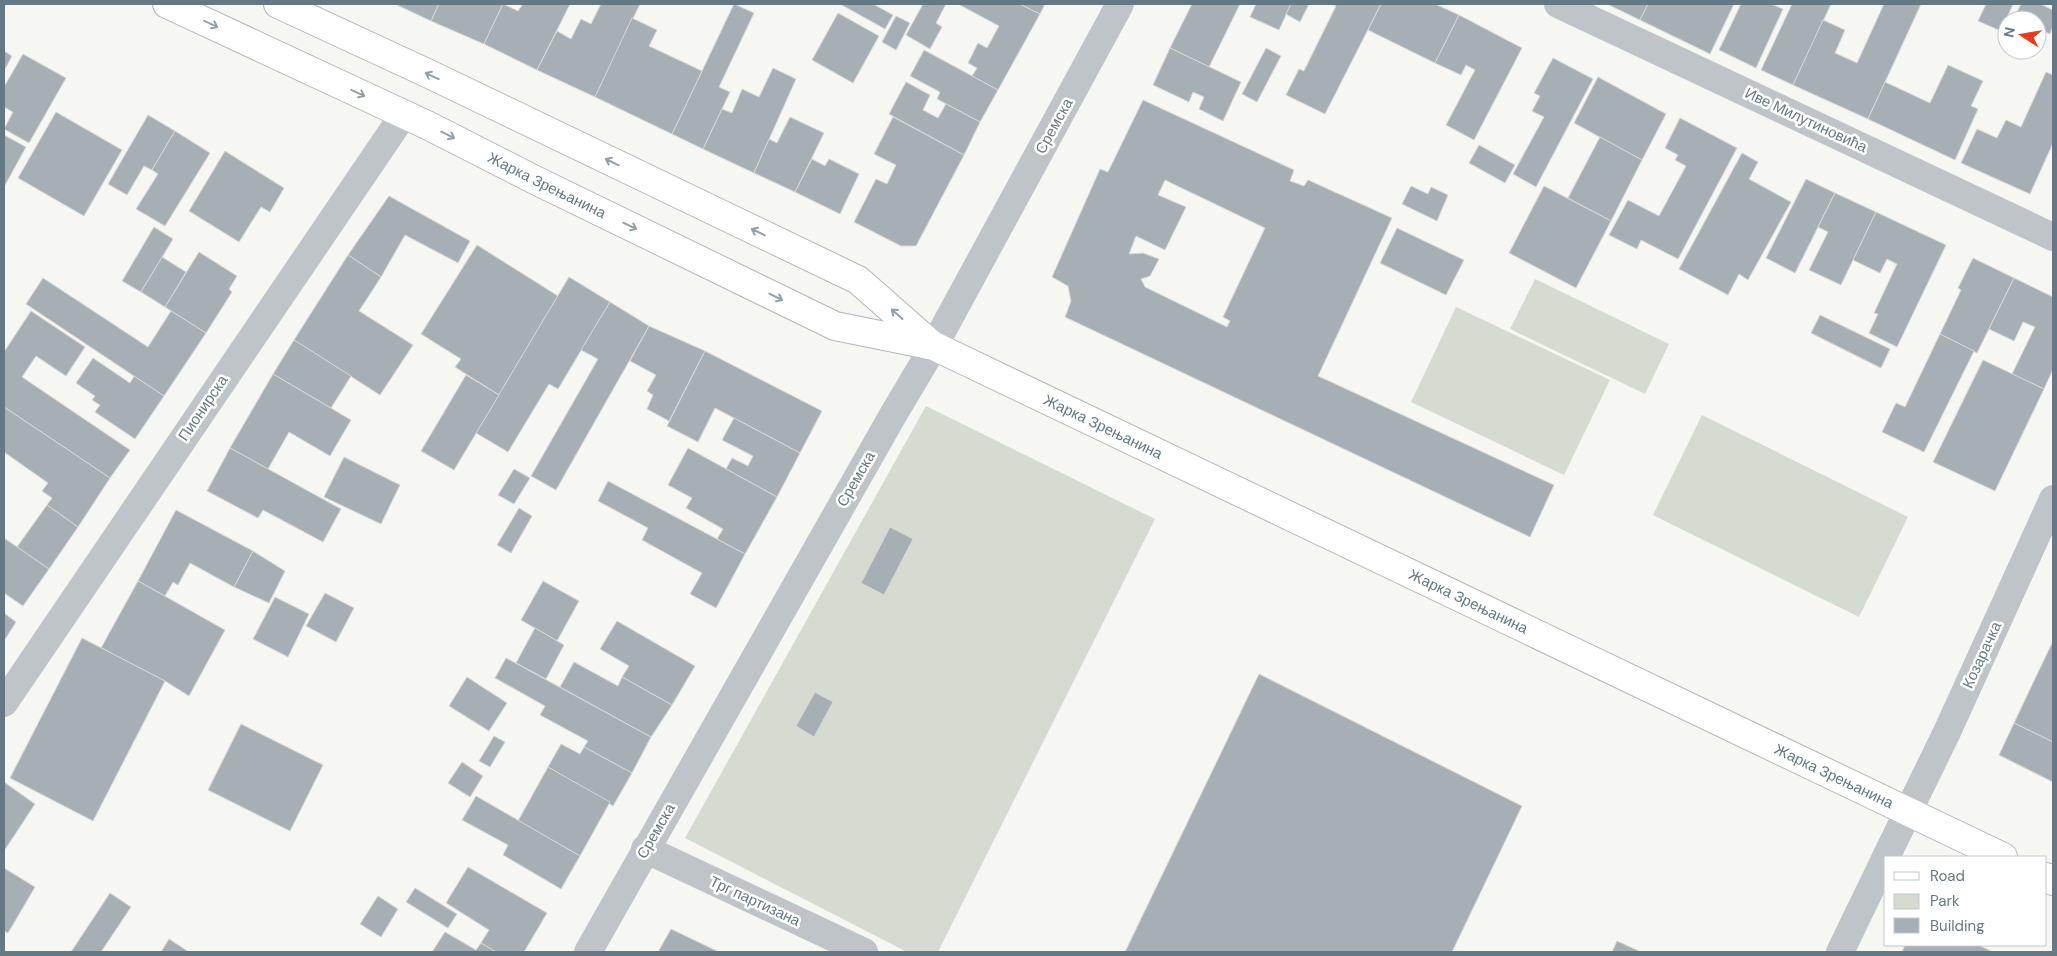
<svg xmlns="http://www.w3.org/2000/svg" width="2057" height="956" font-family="'DM Sans',sans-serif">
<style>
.green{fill:#d6dbd1}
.building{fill:#a6b0b4;stroke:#d7d7d5;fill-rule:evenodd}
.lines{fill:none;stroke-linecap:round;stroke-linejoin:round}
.major-casing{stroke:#b2b8bb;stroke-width:30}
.minor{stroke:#bec4c7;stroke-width:28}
.major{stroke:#fff;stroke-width:28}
.oneway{stroke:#92a1a9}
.labels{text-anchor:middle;stroke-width:5;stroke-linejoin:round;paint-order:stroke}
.street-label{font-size:15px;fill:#647984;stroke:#fff}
</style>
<rect width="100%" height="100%" fill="#f6f6f2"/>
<g class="green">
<path d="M1535 279 1669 344 1645 394 1510 329Z"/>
<path d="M1456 307 1610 380 1564 475 1411 402Z"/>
<path d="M926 406 1155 519 938 952H907L685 838Z"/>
<path d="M1702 415 1908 517 1859 617 1653 515Z"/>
</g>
<g class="building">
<path d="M395 4H439L431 21Z"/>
<path d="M439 4H503L484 44 431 21Z"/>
<path d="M503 4 518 11 523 4H570L537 70 484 44Z"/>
<path d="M601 4H640L595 97 537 70 557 31 571 39 581 19 591 24Z"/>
<path d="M734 4 754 13 719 87 730 92 703 149 672 134Z"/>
<path d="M840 4H873L893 15 885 29Z"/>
<path d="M923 4H946L936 23 942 27 930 49 906 35Z"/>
<path d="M958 4H1020L1040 14 998 90 972 76 977 68 968 63 978 43 987 48 999 26Z"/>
<path d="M1020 4H1045L1040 14Z"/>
<path d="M1192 4H1240L1209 67 1170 48Z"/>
<path d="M1256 4H1291L1279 30 1250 17Z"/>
<path d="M1291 4H1309L1300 22 1286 14Z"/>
<path d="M1331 4H1381L1325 114 1286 95 1299 69 1304 71 1336 6Z"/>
<path d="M1381 4H1435L1459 15 1435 63 1368 30Z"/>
<path d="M1607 4H1648L1640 20Z"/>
<path d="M1648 4H1734L1710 54 1640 20Z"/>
<path d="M1741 4H1771L1783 9 1756 68 1719 50Z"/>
<path d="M1792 4H1831L1793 85 1761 70Z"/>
<path d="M1884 4H1921L1868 119 1793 85 1823 20 1845 30 1835 53 1857 63Z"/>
<path d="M1986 4H2013L2001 31 1978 21Z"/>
<path d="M2021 4H2040L2053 10V26L2050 34 2037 28V20H2022L2015 16Z"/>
<path d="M838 13 879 36 853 83 812 60Z"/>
<path d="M1459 15 1522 48 1474 140 1446 125 1475 70 1466 65 1461 75 1435 63Z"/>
<path d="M896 16 910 23 896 50 882 42Z"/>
<path d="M632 18 657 30 649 46 702 71 672 134 595 97Z"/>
<path d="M1170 48 1241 82 1223 121 1199 109 1204 97 1193 92 1189 102 1153 85Z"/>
<path d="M1266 48 1281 56 1257 102 1242 94Z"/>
<path d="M924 50 998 90 980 122 937 99 940 92 910 76Z"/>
<path d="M4 51 12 56 4 71Z"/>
<path d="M23 54 66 78 29 143 4 129 13 112 4 107V87Z"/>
<path d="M1553 58 1593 79 1536 187 1513 174 1544 117 1532 111 1540 96 1534 93Z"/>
<path d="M1948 65 1983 81 1971 106 1978 109 1955 160 1868 119 1885 82 1930 103Z"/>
<path d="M773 68 796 79 754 173 703 149 722 109 732 113 742 89 759 97Z"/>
<path d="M2046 72 2053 75V143L2030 194 1961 163 1977 129 1997 138 2006 120 2021 127Z"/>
<path d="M1598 77 1666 114 1642 160 1574 123Z"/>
<path d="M906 82 930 95 923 110 938 118 946 104 980 122 964 155 889 114Z"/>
<path d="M1143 100 1294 170 1290 181 1304 186 1308 180 1392 218 1318 376 1554 485 1530 537 1065 317 1071 301 1068 286 1052 277 1100 169 1108 172ZM1165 180 1265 228 1223 317 1230 321 1227 327 1145 287 1141 279 1150 276 1159 259 1143 253 1129 254 1136 236 1165 250 1186 207 1158 195Z"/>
<path d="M56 112 122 150 84 216 18 178Z"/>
<path d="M148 115 175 131 152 170 144 166 127 195 108 184Z"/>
<path d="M790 117 824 133 795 192 754 173 769 139 777 143Z"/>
<path d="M893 117 964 155 916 246H901L854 222 876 179 887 184 896 165 874 154Z"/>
<path d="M1680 118 1737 148 1678 259 1641 240 1637 249 1609 235 1628 200 1659 216 1686 166 1675 160 1678 155 1665 148Z"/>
<path d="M175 131 210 153 165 226 136 209 158 174 152 170Z"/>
<path d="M4 135 26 147 4 187Z"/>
<path d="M1600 137 1642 160 1611 221 1568 198Z"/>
<path d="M1479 145 1515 165 1505 183 1469 163Z"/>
<path d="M225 151 284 188 270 212 261 207 239 242 189 211Z"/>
<path d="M1742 153 1758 162 1749 179 1791 202 1748 280 1739 274 1728 295 1679 269Z"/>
<path d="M812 159 825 166 829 159 859 174 840 214 795 192Z"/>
<path d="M1806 179 1835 193 1795 273 1766 258Z"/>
<path d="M1411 186 1428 194 1431 187 1448 195 1437 221 1402 204Z"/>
<path d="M1544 186 1611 221 1576 288 1509 253Z"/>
<path d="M1835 193 1876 212 1841 285 1809 270 1828 232 1818 227Z"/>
<path d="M389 196 470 241 458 263 405 235 381 277 348 255Z"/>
<path d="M1876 212 1946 245 1897 347 1869 333 1878 314 1874 313 1897 264 1887 259 1880 273 1853 260Z"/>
<path d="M154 227 173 239 141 292 122 281Z"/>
<path d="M1397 228 1464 260 1446 295 1380 263Z"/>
<path d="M477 245 558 296 499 395 455 367 461 359 421 334Z"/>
<path d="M199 252 237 276 229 289 232 292 206 333 165 307Z"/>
<path d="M348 255 381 277 359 311 413 345 380 395 294 340Z"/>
<path d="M162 257 186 272 165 307 141 292Z"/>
<path d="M1973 258 2014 278 1977 353 1940 334 1961 290 1958 288Z"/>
<path d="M569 277 610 302 558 389 549 384 508 452 476 433Z"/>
<path d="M43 278 148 347 171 311 206 333 164 396 26 304Z"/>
<path d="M2014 278 2053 297V369L2044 389 2012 374 2035 327 2023 322 2014 341 1989 329Z"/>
<path d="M610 302 649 326 556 490 531 476 598 359 581 350Z"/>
<path d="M31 311 85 347 66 376 36 356 22 377 130 450 110 478 4 407V352Z"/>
<path d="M1820 315 1890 349 1881 368 1811 333Z"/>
<path d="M649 326 705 351 669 421 647 409 653 395 647 391 656 375 630 361Z"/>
<path d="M1940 334 1974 351 1924 452 1882 432 1896 403 1905 407Z"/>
<path d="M294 340 351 376 331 408 273 374Z"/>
<path d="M705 351 822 411 800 453 715 408 698 442 667 426Z"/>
<path d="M93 358 130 383 134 376 164 396 135 439 95 412 100 405 92 400 95 396 76 383Z"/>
<path d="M1983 360 2044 389 1995 491 1933 462Z"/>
<path d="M273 374 351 420 330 456 289 432 268 469 230 448Z"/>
<path d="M466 375 499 395 454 470 421 451Z"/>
<path d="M4 407 110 478 78 527 47 505 52 498 42 491 48 483 4 452Z"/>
<path d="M734 418 800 453 777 497 726 469 732 458 748 466 753 456 722 440Z"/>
<path d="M230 448 341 509 323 542 263 510 258 518 207 491Z"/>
<path d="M688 448 777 497 745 554 717 539 723 529 686 508 692 498 668 485Z"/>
<path d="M344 457 400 485 381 524 324 497Z"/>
<path d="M514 469 530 478 514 504 498 495Z"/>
<path d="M608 481 745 554 716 608 690 594 702 573 642 540 648 528 598 501Z"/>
<path d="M47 505 78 527 49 569 17 547Z"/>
<path d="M519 508 532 516 511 553 497 545Z"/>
<path d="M176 510 253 551 234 587 190 563 178 585 173 582 165 596 138 581Z"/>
<path d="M890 527 913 539 884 595 861 583Z"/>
<path d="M4 538 49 569 23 606 4 593Z"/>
<path d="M253 551 285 571 269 603 234 587Z"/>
<path d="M138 581 225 630 189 696 165 681 101 648Z"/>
<path d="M543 581 579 601 557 641 521 620Z"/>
<path d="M325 593 354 608 336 642 306 626Z"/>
<path d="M275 597 309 614 288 657 253 639Z"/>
<path d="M4 613 16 622 4 641Z"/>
<path d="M617 621 695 666 672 705 622 677 629 666 600 649Z"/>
<path d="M535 628 564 645 546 679 516 663Z"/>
<path d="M82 638 165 681 93 821 10 778Z"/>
<path d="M2053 641V742L2014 723Z"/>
<path d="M506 658 651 737 632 773 584 747 588 741 540 715 545 706 495 678Z"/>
<path d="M574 662 618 686 622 677 672 705 651 737 560 687Z"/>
<path d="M1259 674 1522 806 1452 952H1125Z"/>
<path d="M467 677 507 703 489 731 449 706Z"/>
<path d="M815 692 833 702 814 737 796 726Z"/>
<path d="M2014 723 2053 742V782L1999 755Z"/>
<path d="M241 724 323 765 290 831 208 790Z"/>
<path d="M494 736 505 742 490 767 479 761Z"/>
<path d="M561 744 580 754 584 747 632 773 613 806 548 767Z"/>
<path d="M462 762 483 776 470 797 448 783Z"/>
<path d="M548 767 610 802 580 856 518 821Z"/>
<path d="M4 782 35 804 4 851Z"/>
<path d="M476 796 580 856 561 889 503 855 508 845 462 820Z"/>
<path d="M468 867 547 913 524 952H496L481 943 489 930 446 903Z"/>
<path d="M4 868 35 887 8 933 4 931Z"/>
<path d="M415 888 457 914 448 928 406 902Z"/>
<path d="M110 893 131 907 101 952H71Z"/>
<path d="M378 896 398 909 381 937 360 924Z"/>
<path d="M671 929 719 952H658Z"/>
<path d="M445 932 476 950 481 943 496 952H432Z"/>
<path d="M169 939 189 952H161Z"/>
<path d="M1617 941 1641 952H1612Z"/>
<path d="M1905 945H1978L1993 952H1902Z"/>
</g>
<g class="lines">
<g class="major-casing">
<g id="major">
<path id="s1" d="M167 4 427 125 539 182 835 326 934 346 2003 857"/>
<path d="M278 4 427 73 858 280 932 345"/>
<path d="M2046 877 2053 881"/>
</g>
</g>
<g class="minor">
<path d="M1558 4 2053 237"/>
<path d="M4 703 404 114"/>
<path d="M645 849 864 952"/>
<path d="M1886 857 1947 732 2053 499"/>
<path d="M588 952 893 415 934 346 1120 4"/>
<path d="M1840 952 1886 857"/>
</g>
<use href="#major" class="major"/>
</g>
<defs><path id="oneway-shaft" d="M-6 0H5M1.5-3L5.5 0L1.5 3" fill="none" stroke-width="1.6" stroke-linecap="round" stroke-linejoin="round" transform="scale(1.25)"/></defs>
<g class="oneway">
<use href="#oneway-shaft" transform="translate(211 24) rotate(25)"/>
<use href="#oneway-shaft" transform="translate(432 76) rotate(-155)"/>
<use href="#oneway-shaft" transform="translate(358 93) rotate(25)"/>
<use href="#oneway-shaft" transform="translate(448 135) rotate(27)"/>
<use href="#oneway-shaft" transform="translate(612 162) rotate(-154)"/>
<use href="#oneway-shaft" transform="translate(630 226) rotate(26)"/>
<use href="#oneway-shaft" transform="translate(758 232) rotate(-154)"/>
<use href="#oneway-shaft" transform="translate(776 297) rotate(26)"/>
<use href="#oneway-shaft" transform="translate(897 314) rotate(-139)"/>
</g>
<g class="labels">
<g class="street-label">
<text transform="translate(1806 120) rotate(25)" y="5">Иве Милутиновића</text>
<text transform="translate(1054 126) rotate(-61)" y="5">Сремска</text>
<text dy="5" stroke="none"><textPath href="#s1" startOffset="421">Жарка Зрењанина</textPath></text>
<text transform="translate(203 408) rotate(-56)" y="5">Пионирска</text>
<text dy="5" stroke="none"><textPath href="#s1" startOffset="1030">Жарка Зрењанина</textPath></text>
<text transform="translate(856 479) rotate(-60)" y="5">Сремска</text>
<text dy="5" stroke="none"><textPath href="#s1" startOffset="1435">Жарка Зрењанина</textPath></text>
<text transform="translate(1982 655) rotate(-65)" y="5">Козарачка</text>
<text dy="5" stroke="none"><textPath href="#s1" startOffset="1840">Жарка Зрењанина</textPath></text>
<text transform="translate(656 831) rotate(-60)" y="5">Сремска</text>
<text transform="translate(755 901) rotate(25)" y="5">Трг партизана</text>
</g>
</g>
<rect width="2057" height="956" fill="none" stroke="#647984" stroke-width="10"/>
<rect x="1884" y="856" width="162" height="90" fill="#ffffff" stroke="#c1c9ce"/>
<rect x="1894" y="872" width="25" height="8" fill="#ffffff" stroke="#c1c9ce"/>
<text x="1930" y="881" font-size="15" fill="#647984">Road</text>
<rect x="1894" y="894" width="25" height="15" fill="#d6dbd1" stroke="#c1c9ce"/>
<text x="1930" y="906" font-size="15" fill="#647984">Park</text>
<rect x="1894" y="918" width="25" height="15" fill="#a6b0b4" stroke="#c1c9ce"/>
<text x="1930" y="931" font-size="15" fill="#647984">Building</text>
<g transform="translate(2022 35) rotate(282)"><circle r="24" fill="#ffffff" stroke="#c1c9ce"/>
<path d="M0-4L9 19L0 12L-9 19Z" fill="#e73b21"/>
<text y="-8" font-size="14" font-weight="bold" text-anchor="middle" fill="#647984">N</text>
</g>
</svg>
